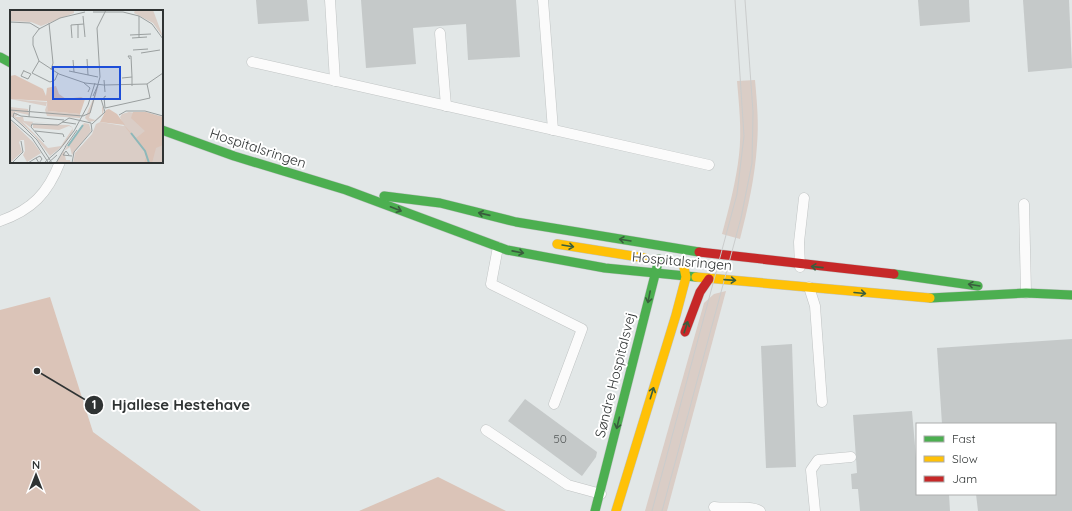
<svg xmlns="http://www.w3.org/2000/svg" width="1072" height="511" font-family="Quicksand,sans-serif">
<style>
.green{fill:#dacdc6}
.forest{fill:#dbc4b8}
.building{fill:#c5c9c9}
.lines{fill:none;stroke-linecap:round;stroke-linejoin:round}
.lane-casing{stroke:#c0c4c4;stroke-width:11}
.fast-casing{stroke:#c0c4c4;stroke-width:10}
.slow-casing{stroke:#c0c4c4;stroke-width:10}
.jam-casing{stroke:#c0c4c4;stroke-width:10}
.lane{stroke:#fbfbfb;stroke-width:10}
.fast{stroke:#4caf50;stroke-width:9}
.slow{stroke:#ffc107;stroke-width:9}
.jam{stroke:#c62828;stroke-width:9}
.tram{stroke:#cacccc;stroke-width:1}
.oneway{stroke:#395e3d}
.labels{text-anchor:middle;stroke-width:4;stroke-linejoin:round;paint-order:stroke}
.number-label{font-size:12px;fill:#545858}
.street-label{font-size:14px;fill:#2f3333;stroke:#fff}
.inset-river{fill:none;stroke:#8db8ba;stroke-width:2}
.inset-road{fill:none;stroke:#9a9f9f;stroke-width:1}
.view{fill:#1d4ed8;fill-opacity:0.15;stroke:#1d4ed8;stroke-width:2}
.inset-edge{fill:none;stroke:#2f3333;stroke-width:2}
.leader{fill:none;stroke:#2f3333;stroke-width:1.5}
.callout-dot{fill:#2f3333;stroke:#fff;stroke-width:1.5}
.mark-label{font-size:12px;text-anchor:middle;font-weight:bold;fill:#fff}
.callout-label{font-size:15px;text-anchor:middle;font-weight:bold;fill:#2f3333;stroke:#fff;stroke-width:4;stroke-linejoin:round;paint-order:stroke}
</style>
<rect width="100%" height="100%" fill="#e2e7e7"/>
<g class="green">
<path d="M755 80C757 102 759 124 757 145 755 177 748 208 740 239L722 234C729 208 736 182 739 155 742 131 739 105 737 81Z"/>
<path d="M726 291 667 511H645L704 303 714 294Z"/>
</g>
<g class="forest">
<path d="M50 297 93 432 201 511H207H0V310Z"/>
<path d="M438 477 506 511H359Z"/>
</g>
<g class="building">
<path d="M256 0H307L309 21 258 24Z"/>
<path d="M361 0H516L520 57 468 60 466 24 413 28 416 64 366 68Z"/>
<path d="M918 0H969L970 22 920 26Z"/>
<path d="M1023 0H1069L1072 68 1028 72Z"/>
<path d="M1072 339V511H978L976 494H1055V424H942L937 348Z"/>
<path d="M792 344 796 467 766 468 761 346Z"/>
<path d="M525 399 597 452 596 457 582 476 508 421Z"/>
<path d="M912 411 917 469V494H949L950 511H860L858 489H852L851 474 857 473 853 415Z"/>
</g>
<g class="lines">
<g class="lane-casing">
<g id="lane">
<path d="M330 0 335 81"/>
<path d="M543 0 553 130"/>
<path d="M440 33 446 106"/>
<path d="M252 62 709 165"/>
<path d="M1024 204 1026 293"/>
<path d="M0 221C32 210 48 193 60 162"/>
<path d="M498 247 491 284 582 329 554 404"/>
<path d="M800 267 799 242 804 198"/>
<path d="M809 287 815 306 822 402"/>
<path d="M486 430 568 485 601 494"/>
<path d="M714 507C726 509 750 505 760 511"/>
<path d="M815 511 811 470 818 460 851 457"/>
</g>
</g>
<g class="fast-casing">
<g id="fast">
<path d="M0 57 11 63"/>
<path d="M162 130 234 156 346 190 507 250 605 268 696 277"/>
<path d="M384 196 440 203 516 222 699 252"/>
<path d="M894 274 978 286"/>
<path d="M930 298 1026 293 1072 295"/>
<path d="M595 511 659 259"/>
</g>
</g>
<g class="slow-casing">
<g id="slow">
<path d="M557 244 645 258"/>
<path d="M696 277 930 298"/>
<path d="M616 511 676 315 686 277 683 263"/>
</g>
</g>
<g class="jam-casing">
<g id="jam">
<path d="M699 252 894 274"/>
<path d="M685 332 700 292 709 279"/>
</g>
</g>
<use href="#lane" class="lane"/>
<use href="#fast" class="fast"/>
<use href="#slow" class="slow"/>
<use href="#jam" class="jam"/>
<g class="tram">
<path d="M652 511 737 194 744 136 735 0"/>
<path d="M662 511 741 218 752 163 753 112 745 0"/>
</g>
</g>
<defs><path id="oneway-shaft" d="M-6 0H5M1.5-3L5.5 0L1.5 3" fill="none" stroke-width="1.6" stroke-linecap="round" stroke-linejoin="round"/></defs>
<g class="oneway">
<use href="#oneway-shaft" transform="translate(396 209) rotate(21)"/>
<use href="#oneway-shaft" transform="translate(484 214) rotate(-167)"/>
<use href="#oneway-shaft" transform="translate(625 240) rotate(-171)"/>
<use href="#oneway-shaft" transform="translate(568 246) rotate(9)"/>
<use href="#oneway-shaft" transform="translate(518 252) rotate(11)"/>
<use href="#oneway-shaft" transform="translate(817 267) rotate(-174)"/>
<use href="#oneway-shaft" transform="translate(730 280) rotate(4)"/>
<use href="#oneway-shaft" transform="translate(974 285) rotate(-171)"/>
<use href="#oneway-shaft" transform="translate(860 293) rotate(5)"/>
<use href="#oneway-shaft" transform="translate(649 297) rotate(101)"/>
<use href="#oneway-shaft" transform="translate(686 327) rotate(-72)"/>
<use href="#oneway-shaft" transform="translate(652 393) rotate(-73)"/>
<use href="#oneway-shaft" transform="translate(618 423) rotate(104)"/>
</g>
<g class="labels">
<g class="number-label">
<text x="560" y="443">50</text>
</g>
<g class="street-label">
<text transform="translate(258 148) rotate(18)" y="5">Hospitalsringen</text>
<text transform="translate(682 261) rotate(5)" y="5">Hospitalsringen</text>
<text transform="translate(615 375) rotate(-76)" y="5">Søndre Hospitalsvej</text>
</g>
</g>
<g transform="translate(10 10)">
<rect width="153" height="153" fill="#e2e7e7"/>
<path d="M0 0H64V3L31 16 21 12 0 11ZM125 0H143L153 27 143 13 124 3ZM89 75 79 108 85 110 92 104V96L94 100 93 103 91 106 84 111 79 112 75 108ZM0 89 24 91 37 92 36 96ZM38 92V101L70 104V108L37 106 35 100ZM0 97 18 99 19 105 5 102 4 108 0 106ZM119 102 153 107V153H63L65 143 82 124 86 114 90 112 114 116 110 107 112 104ZM6 103 9 104 5 107H13L14 111 49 114 23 112 20 117 12 111 38 138 51 136 63 118 59 116 49 120 23 118V114L59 115 62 117 63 121 55 134 40 146 24 125 4 107ZM0 110 23 132 31 143 17 152 13 145 15 141 14 130H11L9 132 12 142 0 153ZM74 113 79 114 81 121 62 145 60 137 54 141 56 150H60L61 153H46L51 145Z" fill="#dacdc6"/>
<path d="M5 65 33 79 36 86 37 78 46 76 49 84 56 89 71 87 75 89 70 104 38 101 37 91 0 89V66ZM99 99 107 104 115 115 90 112 96 100ZM123 102H136L153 107V135L146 138 142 153H134L136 147 135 142 116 118 115 116 126 128 135 121 121 108Z" fill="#dbc4b8"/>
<path class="inset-river" d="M121 123 135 141 139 153M58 136 73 115"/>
<path class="inset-road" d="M75 2 50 8 29 19 23 27V35L29 51 49 64 75 73 94 75 137 74 153 63M83 2H113L129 6 142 14 153 29M73 6 75 27M0 12 20 13 30 19M39 13 43 53 41 60M68 15V28M120 25 141 24M62 28 61 15 74 14M122 28 137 27M129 28V6M123 40 138 39M131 43 150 40M77 49 78 65M120 49 118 46H121L122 67M63 50 64 62M29 51 22 63 40 72 45 70 48 63M14 61 21 64 18 69 11 66 14 60M59 61 88 67M112 68 122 67V76M94 70 95 82M74 73 80 78 78 82M83 86 88 75M96 86 94 87 95 98 140 88 137 74M0 100 73 106 80 103 90 67 87 18 96 0M109 105 116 101H135L153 106M19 107 20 95M0 109 22 128 38 152M52 112 66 114M82 114 95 102 91 89H88M13 116 3 107 4 103 11 106 54 110M13 116 27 130 42 153M25 121 53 124 54 127M34 132 21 117 22 114 48 115 59 108 81 113M55 137 67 120M59 145 56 141 53 145 62 146M26 148 30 146 32 149 29 153M2 153 13 142 11 131M18 153 26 148 29 153M34 153 50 139 64 121 78 95 85 73M38 153 47 145M46 153 56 136M62 153 64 142 82 121 81 113"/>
<path class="view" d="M43 57H110V89H43Z"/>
<rect width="153" height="153" class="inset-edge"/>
</g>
<path class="leader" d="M37 371L94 405"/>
<g class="callout-dot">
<circle cx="37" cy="371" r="4"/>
<circle cx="94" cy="405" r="10"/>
</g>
<g class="mark-label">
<text x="94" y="409">1</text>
</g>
<g class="callout-label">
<text x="181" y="410">Hjallese Hestehave</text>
</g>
<rect x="916" y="423" width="140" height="72" fill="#ffffff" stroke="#acadad"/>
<rect x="924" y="436" width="20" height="6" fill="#4caf50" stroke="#acadad"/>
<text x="952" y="443" font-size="12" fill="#2f3333">Fast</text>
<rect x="924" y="456" width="20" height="6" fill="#ffc107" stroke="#acadad"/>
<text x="952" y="463" font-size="12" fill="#2f3333">Slow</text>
<rect x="924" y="476" width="20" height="6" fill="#c62828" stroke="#acadad"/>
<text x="952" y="483" font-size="12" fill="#2f3333">Jam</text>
<g transform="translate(36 475)" stroke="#ffffff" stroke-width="3" paint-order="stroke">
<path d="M0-3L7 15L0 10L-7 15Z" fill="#2f3333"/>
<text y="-6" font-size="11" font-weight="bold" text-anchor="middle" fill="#2f3333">N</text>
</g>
</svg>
